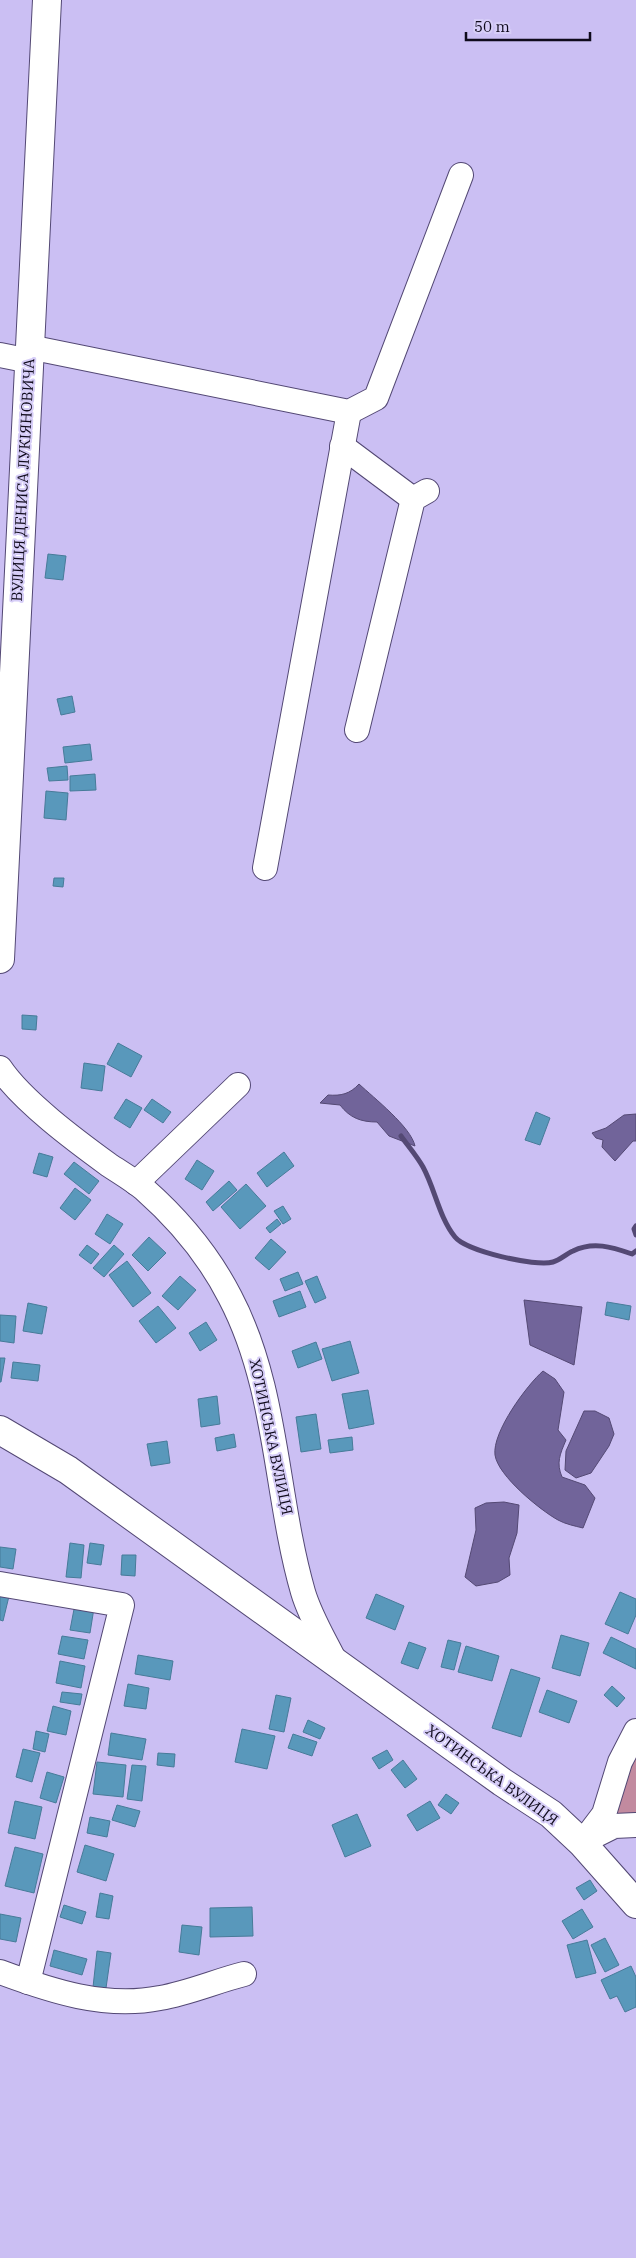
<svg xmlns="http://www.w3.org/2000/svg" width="636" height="2258" font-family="'IBM Plex Serif',serif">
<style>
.green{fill:#c28a9f}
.water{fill:#71649a;stroke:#544974}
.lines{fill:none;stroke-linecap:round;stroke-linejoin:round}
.stream{stroke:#544974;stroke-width:5}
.building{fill:#5998bb;stroke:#477b99}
.minor-casing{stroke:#534874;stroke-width:26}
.highway-casing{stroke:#534874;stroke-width:30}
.minor{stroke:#fff;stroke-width:24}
.highway{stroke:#fff;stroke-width:28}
.labels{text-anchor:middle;stroke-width:4;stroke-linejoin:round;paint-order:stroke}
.street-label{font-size:15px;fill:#0f0a1b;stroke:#d7cef8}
</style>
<rect width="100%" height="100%" fill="#cbbff3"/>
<path class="green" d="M636 1742V1822L609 1815Z"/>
<g class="water">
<path d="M359 1084C374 1098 411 1127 415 1146L389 1136 377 1122C361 1122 350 1118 340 1105L320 1103 328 1095C341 1096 350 1094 359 1084Z"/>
<path d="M636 1114V1141H633L615 1161 602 1147 603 1140 596 1138 592 1133 606 1128 624 1115Z"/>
<path d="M524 1300 582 1307 574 1365 530 1345Z"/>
<path d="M543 1371 555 1379 564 1392 558 1430 566 1440C560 1454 556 1463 562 1477L585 1485 595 1498 583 1528C575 1526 565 1524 558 1520 540 1510 498 1476 495 1455 492 1432 527 1385 543 1371Z"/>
<path d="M584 1411H595L609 1418 614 1434 609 1446 591 1473 576 1478 565 1470 566 1451Z"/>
<path d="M504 1502 519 1505 517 1533 509 1558 510 1575 498 1582 476 1586 465 1577 476 1530 475 1508 486 1503Z"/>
</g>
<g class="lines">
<g class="stream">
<path d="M401 1136C408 1146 417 1156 423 1167 435 1189 439 1217 455 1237 466 1251 535 1267 553 1262 560 1260 566 1254 573 1251 593 1241 612 1247 632 1254L636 1251"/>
<path d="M636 1226 634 1229 636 1235"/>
</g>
</g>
<g class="building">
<path d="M48 554 66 556 63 580 45 578Z"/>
<path d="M72 696 75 712 61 715 57 699Z"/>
<path d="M90 744 92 760 65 763 63 747Z"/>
<path d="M67 766 68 780 49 781 47 768Z"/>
<path d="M95 774 96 790 70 791V776Z"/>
<path d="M46 791 68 793 66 820 44 818Z"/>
<path d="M54 878H64L63 887 53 886Z"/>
<path d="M22 1015 37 1016 36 1030 22 1029Z"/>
<path d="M118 1043 142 1056 131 1077 107 1064Z"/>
<path d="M84 1063 105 1066 102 1091 81 1088Z"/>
<path d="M126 1099 142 1108 130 1128 114 1118Z"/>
<path d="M152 1099 171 1112 163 1123 144 1110Z"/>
<path d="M536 1112 550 1118 540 1145 525 1140Z"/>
<path d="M284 1152 294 1166 267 1187 257 1173Z"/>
<path d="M39 1153 53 1157 47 1177 33 1173Z"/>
<path d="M197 1160 214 1171 202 1190 185 1179Z"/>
<path d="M74 1162 99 1181 89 1194 64 1174Z"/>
<path d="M229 1181 237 1190 213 1211 206 1202Z"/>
<path d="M246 1184 266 1206 240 1229 221 1207Z"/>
<path d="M75 1188 91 1200 75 1220 60 1208Z"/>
<path d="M283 1206 291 1219 283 1224 274 1211Z"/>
<path d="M107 1214 123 1224 110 1244 95 1234Z"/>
<path d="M277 1219 281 1224 270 1233 266 1228Z"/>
<path d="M149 1237 166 1253 148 1271 132 1255Z"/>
<path d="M271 1239 286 1252 269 1270 255 1258Z"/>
<path d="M87 1245 99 1254 91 1264 79 1255Z"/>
<path d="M114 1245 124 1254 104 1277 93 1268Z"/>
<path d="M127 1261 151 1293 133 1307 109 1275Z"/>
<path d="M298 1272 303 1284 285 1291 280 1279Z"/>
<path d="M180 1276 196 1290 178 1310 162 1296Z"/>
<path d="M317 1276 326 1298 315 1303 305 1281Z"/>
<path d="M300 1291 306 1307 279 1317 273 1301Z"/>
<path d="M607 1302 631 1306 629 1320 605 1315Z"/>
<path d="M28 1303 47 1307 42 1334 23 1331Z"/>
<path d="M158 1306 176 1328 156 1343 139 1321Z"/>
<path d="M0 1315 16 1316 14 1343 0 1341Z"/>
<path d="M206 1322 217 1340 200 1351 189 1333Z"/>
<path d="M350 1341 359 1373 332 1381 322 1349Z"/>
<path d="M316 1342 322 1359 298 1368 292 1351Z"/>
<path d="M0 1358H5L1 1382H0Z"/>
<path d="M13 1362 40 1365 38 1381 11 1378Z"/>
<path d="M368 1390 374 1424 349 1429 342 1394Z"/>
<path d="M217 1396 220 1424 201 1427 198 1399Z"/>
<path d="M316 1414 321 1449 301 1452 296 1417Z"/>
<path d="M234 1434 236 1447 217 1451 215 1438Z"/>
<path d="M352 1437 353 1450 330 1453 328 1440Z"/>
<path d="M167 1441 170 1463 151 1466 147 1444Z"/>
<path d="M70 1543 84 1545 81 1578 66 1577Z"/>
<path d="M90 1543 104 1545 101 1565 87 1563Z"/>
<path d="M0 1547 16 1549 13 1569 0 1567Z"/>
<path d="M122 1555H136L135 1576 121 1575Z"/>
<path d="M0 1589 10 1592 3 1621 0 1620Z"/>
<path d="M620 1592 636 1599V1615L628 1634 605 1624Z"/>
<path d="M376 1594 404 1606 395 1630 366 1618Z"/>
<path d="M75 1604 94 1608 90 1633 70 1630Z"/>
<path d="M561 1635 589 1643 580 1676 552 1668Z"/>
<path d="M62 1636 88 1640 84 1659 58 1654Z"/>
<path d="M611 1637 636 1649V1669L603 1653Z"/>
<path d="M448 1640 461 1643 454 1670 441 1667Z"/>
<path d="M409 1642 426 1648 418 1669 401 1663Z"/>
<path d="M466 1646 499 1656 492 1681 458 1672Z"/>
<path d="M138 1655 173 1661 170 1680 135 1674Z"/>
<path d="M60 1661 85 1666 81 1688 56 1683Z"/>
<path d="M511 1669 540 1678 521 1737 492 1728Z"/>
<path d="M128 1684 149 1688 146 1709 124 1706Z"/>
<path d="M612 1686 625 1698 617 1707 604 1695Z"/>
<path d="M547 1690 577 1701 569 1723 539 1712Z"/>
<path d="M62 1692 82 1694 80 1705 60 1702Z"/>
<path d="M276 1695 291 1698 284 1732 269 1729Z"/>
<path d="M53 1706 71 1711 66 1735 47 1731Z"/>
<path d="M308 1720 325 1728 320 1739 303 1732Z"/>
<path d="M242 1729 275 1736 267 1769 235 1762Z"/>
<path d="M36 1731 49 1734 45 1752 33 1749Z"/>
<path d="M111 1733 146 1739 142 1760 108 1755Z"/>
<path d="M293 1734 317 1742 312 1756 288 1748Z"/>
<path d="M23 1749 40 1753 32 1782 16 1777Z"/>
<path d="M387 1750 393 1760 379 1769 372 1758Z"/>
<path d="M158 1753 175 1754 174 1767 157 1765Z"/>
<path d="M403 1760 417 1779 405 1788 391 1770Z"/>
<path d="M97 1762 126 1765 123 1797 93 1794Z"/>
<path d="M132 1765 146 1766 142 1801 127 1799Z"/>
<path d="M47 1772 64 1777 56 1803 40 1798Z"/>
<path d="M446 1794 459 1803 451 1814 438 1805Z"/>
<path d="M15 1801 42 1807 35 1839 8 1833Z"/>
<path d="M430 1801 440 1818 417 1831 407 1815Z"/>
<path d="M117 1805 140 1811 135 1827 112 1820Z"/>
<path d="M357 1814 371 1846 345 1857 332 1825Z"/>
<path d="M90 1817 110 1821 107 1837 87 1833Z"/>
<path d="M85 1845 114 1854 106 1881 77 1872Z"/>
<path d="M15 1847 43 1854 34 1893 5 1886Z"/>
<path d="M590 1880 597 1891 584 1900 576 1888Z"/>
<path d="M100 1893 113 1896 109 1919 96 1917Z"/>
<path d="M64 1905 86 1912 82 1924 60 1917Z"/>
<path d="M252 1907 253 1936 210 1937V1908Z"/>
<path d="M582 1909 593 1927 573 1939 562 1921Z"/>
<path d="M0 1914 21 1918 16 1942 0 1939Z"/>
<path d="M182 1925 202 1927 199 1955 179 1952Z"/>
<path d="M605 1938 619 1965 605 1972 591 1945Z"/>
<path d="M587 1940 596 1973 576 1978 567 1945Z"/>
<path d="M54 1950 87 1959 82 1975 50 1966Z"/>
<path d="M97 1951 111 1953 106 1988 93 1987Z"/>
<path d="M631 1966 636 1977V2007L625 2012 617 1996 610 1999 601 1980Z"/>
</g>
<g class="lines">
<g class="minor-casing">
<g id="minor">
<path d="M29 347 349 412 376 398 461 175"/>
<path d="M0 355 30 361"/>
<path d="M342 446 413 499"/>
<path d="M357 730 413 499 427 491"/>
<path d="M265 868 349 412"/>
<path d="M0 1068C22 1101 76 1141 109 1165 121 1173 133 1180 144 1189 178 1219 209 1256 230 1297 278 1388 275 1495 303 1592 310 1616 324 1639 335 1661"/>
<path d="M136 1183 238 1085"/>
<path d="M0 1584 122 1605 28 1982"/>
<path d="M588 1839 614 1826 636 1825"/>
<path d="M582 1843 604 1814 620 1762 636 1731"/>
<path d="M0 1972C51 1991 105 2009 160 1998 189 1993 216 1981 244 1974"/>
</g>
</g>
<g class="highway-casing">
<g id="highway">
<path d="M0 959 47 0"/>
<path d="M0 1430 68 1470 502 1782 551 1814 582 1843 636 1904"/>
</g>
</g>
<use href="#minor" class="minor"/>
<use href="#highway" class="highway"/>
</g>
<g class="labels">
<g class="street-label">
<text transform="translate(23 480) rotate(-87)" y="5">ВУЛИЦЯ ДЕНИСА ЛУКІЯНОВИЧА</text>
<text transform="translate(271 1437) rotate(78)" y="5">ХОТИНСЬКА ВУЛИЦЯ</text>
<text transform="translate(492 1775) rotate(36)" y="5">ХОТИНСЬКА ВУЛИЦЯ</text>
</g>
</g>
<path d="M466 32v8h124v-8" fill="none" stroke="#0f0a1b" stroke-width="2.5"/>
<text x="474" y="32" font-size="15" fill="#0f0a1b" stroke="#d7cef8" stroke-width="4" paint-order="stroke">50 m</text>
</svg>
